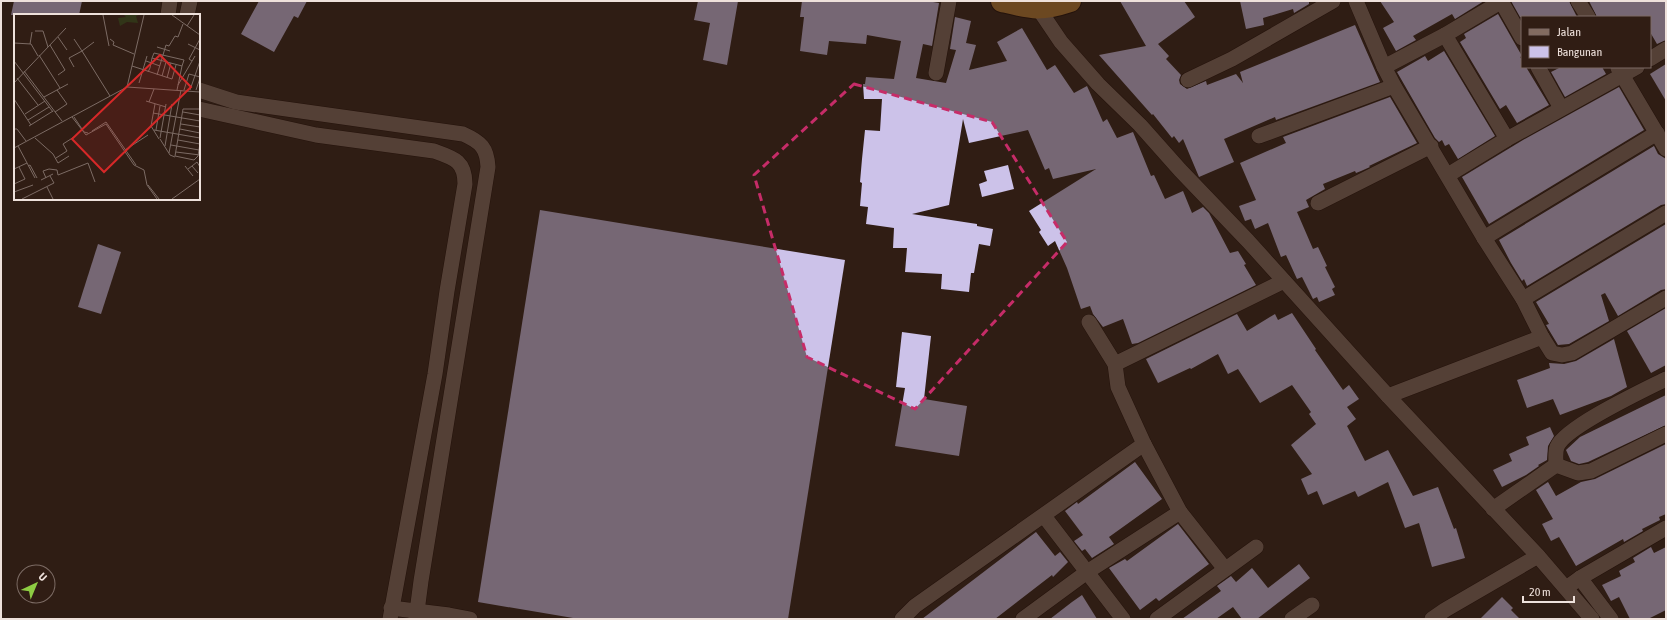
<svg xmlns="http://www.w3.org/2000/svg" width="1667" height="620" font-family="'Asap Condensed',sans-serif">
<style>
.building{fill:#ccc2e9}
.lines{fill:none;stroke-linecap:round;stroke-linejoin:round}
.street-casing{stroke:#170702;stroke-width:16}
.highway-casing{stroke:#170702;stroke-width:24}
.street{stroke:#826b60;stroke-width:15}
.highway{stroke:#b77c32;stroke-width:22}
.marked{fill:none;stroke:#c62c68;stroke-width:3;stroke-dasharray:8 5;stroke-linejoin:round}
.inset-road{fill:none;stroke:#7c6b64;stroke-width:1}
.view{fill:#d62828;fill-opacity:0.15;stroke:#d62828;stroke-width:2}
.inset-edge{fill:none;stroke:#eee1db;stroke-width:2}
</style>
<rect width="100%" height="100%" fill="#301d14"/>
<g class="building">
<path d="M14 1H82L79 15H11Z"/>
<path d="M259 1H307L298 18 294 16 274 52 241 34Z"/>
<path d="M698 1H738L727 65 703 60 710 23 694 20Z"/>
<path d="M802 1H927L939 3 932 46 923 44 916 78 946 83 956 50 950 49 955 17 971 21 966 43 976 45 969 70 1007 61 997 42 1022 28 1047 70 1055 65 1074 93 1087 86 1103 122 1107 119 1117 138 1133 132 1151 176 1154 175 1165 199 1183 191 1192 213 1203 207 1209 213 1230 253 1238 251 1246 264 1244 265 1256 285 1138 343 1132 344 1123 319 1103 327 1093 314 1090 306 1081 309 1067 268 1055 241 1048 246 1039 232 1041 230 1029 211 1096 169 1053 179 1049 168 1045 170 1028 130 969 143 963 119 949 205 912 214 977 224V226L993 229 990 246 979 244 974 273H971L969 292 941 289 942 274 905 272 907 248H893L894 228 866 224 868 207 860 206 862 183 860 182 862 159 865 130 880 131 882 99H864L863 84H865L866 77 894 79 901 41 867 35 866 44 829 41 827 55 800 51 804 17H800Z"/>
<path d="M1120 1H1184L1195 17 1158 44 1169 56 1166 59 1181 75 1179 80 1180 84 1187 89 1206 81 1207 85 1236 74 1243 83 1240 72 1355 25 1380 82 1276 120 1275 117 1224 139 1234 162 1199 177 1183 139 1179 143 1174 136 1172 138 1153 114 1152 115 1099 55 1146 46Z"/>
<path d="M1240 1H1309V4L1294 13 1293 9 1263 18 1264 25 1246 29Z"/>
<path d="M1380 1H1484L1455 19 1452 14 1413 36 1416 40 1396 51 1383 28 1394 22Z"/>
<path d="M1511 1H1569L1577 17H1520Z"/>
<path d="M1589 1H1666V40L1657 44 1650 32V17H1597Z"/>
<path d="M1498 14 1522 56 1520 57 1522 60V67H1526L1549 105 1517 123 1506 105 1500 109 1460 42 1466 38 1464 34Z"/>
<path d="M1444 51 1495 136 1458 159 1449 144 1445 146 1442 140 1439 142 1435 138 1397 72 1425 56 1428 61Z"/>
<path d="M1666 64V101L1650 74Z"/>
<path d="M1561 67H1602L1606 74 1565 97 1551 72Z"/>
<path d="M1619 87 1644 130 1489 224 1462 177 1523 140Z"/>
<path d="M1390 97 1417 143 1369 166 1370 167 1361 171 1356 173 1355 171 1323 184 1325 189 1306 200 1309 207 1297 212 1313 249 1318 247 1327 266 1325 267 1335 287 1332 289 1335 295 1319 302 1317 297 1313 299 1302 277 1297 279 1286 255 1281 257 1268 223 1255 229 1251 219 1245 221 1239 206 1256 200 1240 163 1286 143 1283 137Z"/>
<path d="M1654 146 1658 154 1666 159V204L1661 205 1527 286 1524 279 1522 281 1511 263 1499 240Z"/>
<path d="M1008 165 1014 189 982 197 979 184 987 181 984 171Z"/>
<path d="M540 210 845 260 788 619H579L478 602Z"/>
<path d="M1666 224V289L1661 290 1618 316 1605 293 1601 295 1609 321 1569 344 1558 345 1546 325 1549 324 1536 302Z"/>
<path d="M98 244 121 252 101 314 78 307Z"/>
<path d="M1666 308V365L1651 373 1627 331Z"/>
<path d="M1292 313 1316 349 1315 350 1343 390 1349 385 1359 399 1347 407 1356 419 1347 426 1365 461 1388 450 1413 496 1438 487 1454 529 1456 528 1465 558 1432 567 1419 523 1405 528 1388 482 1358 497 1355 491 1323 505 1317 491 1308 495 1301 479 1312 474 1291 445 1316 424 1309 414 1311 412 1292 385 1260 403 1238 369 1228 374 1218 354 1191 369 1190 368 1158 383 1146 359 1237 314 1247 331 1275 314 1278 320Z"/>
<path d="M902 332 931 336 924 399 967 406 959 456 895 446 905 388 896 387Z"/>
<path d="M1614 339 1627 387 1611 396 1560 415 1553 399 1527 408 1517 380 1550 368 1549 363 1564 364 1576 361Z"/>
<path d="M1666 395V425L1588 462 1579 464 1571 461 1566 450 1580 437Z"/>
<path d="M1550 427 1554 436 1548 446 1547 460 1538 465 1539 466 1526 475 1502 487 1493 470 1512 461 1509 454 1529 445 1526 437Z"/>
<path d="M1666 444V514L1659 517 1660 520 1642 529 1643 531 1624 542 1623 539 1576 566 1559 537 1551 541 1542 524 1553 519 1536 490 1548 482 1556 496 1581 482 1595 479Z"/>
<path d="M1135 462 1162 499 1109 537 1114 544 1092 558 1085 549 1082 551 1074 541 1083 535 1065 511 1077 502 1078 504Z"/>
<path d="M1178 524 1209 564 1159 601 1156 598 1140 610 1109 568 1125 559 1127 561Z"/>
<path d="M1036 532 1055 556 1060 552 1068 562 1053 577 1052 575 995 619H922Z"/>
<path d="M1651 547 1654 553 1666 547V610L1648 619H1630L1619 597 1611 601 1602 585 1621 576 1619 571 1635 562 1633 558Z"/>
<path d="M1299 564 1310 578 1257 619H1242L1233 607 1216 619H1182L1221 591 1217 586 1231 576 1236 582 1252 568 1268 588Z"/>
<path d="M1082 595 1097 619H1050L1072 602Z"/>
<path d="M1502 597 1513 608 1511 610 1520 619H1480Z"/>
</g>
<g class="lines">
<g class="street-casing">
<g id="street">
<path d="M1356 1 1384 67 1394 86 1484 238 1523 299 1542 337 1552 353 1562 355 1572 353 1666 298"/>
<path d="M1501 1 1522 38"/>
<path d="M1578 1 1588 17"/>
<path d="M1038 8 1061 42 1098 84 1140 125 1180 170 1248 241 1388 396 1538 556 1592 619"/>
<path d="M168 15 170 1"/>
<path d="M187 15 190 1"/>
<path d="M1445 35 1507 139"/>
<path d="M1650 59 1666 49"/>
<path d="M1384 67 1445 35 1502 1"/>
<path d="M1538 67 1561 108"/>
<path d="M1618 68 1666 149"/>
<path d="M936 73 949 1"/>
<path d="M1188 80 1232 59 1333 1"/>
<path d="M199 90 236 102 463 134C481 142 487 148 488 167L421 581 416 619"/>
<path d="M199 109 316 135 434 151C454 158 465 161 465 184L447 291 435 374 390 619"/>
<path d="M1259 136 1394 86"/>
<path d="M1448 175 1507 139 1637 67"/>
<path d="M1318 203 1431 146"/>
<path d="M1484 238 1657 133"/>
<path d="M1523 299 1666 213"/>
<path d="M1089 322 1115 364 1118 387 1144 444 1180 512 1225 569"/>
<path d="M1115 364 1284 281"/>
<path d="M1388 396 1542 337"/>
<path d="M1556 465C1556 460 1555 452 1557 447 1565 427 1644 390 1666 379"/>
<path d="M1556 465 1578 473 1591 471 1666 434"/>
<path d="M1493 509 1556 465"/>
<path d="M1044 516 1123 619"/>
<path d="M1580 578 1611 619"/>
<path d="M1566 588 1580 578 1666 528"/>
<path d="M391 608 449 615 470 619"/>
<path d="M902 619 915 606 1144 444"/>
<path d="M1023 619 1087 572 1180 512"/>
<path d="M1157 619 1256 547"/>
<path d="M1292 619 1312 605"/>
<path d="M1432 619 1445 610 1538 556"/>
</g>
</g>
<g class="highway-casing">
<path id="highway" d="M1002 1C1031 8 1040 11 1070 1"/>
</g>
<use href="#street" class="street"/>
<use href="#highway" class="highway"/>
</g>
<path d="M0 0H1667V620H0ZM854 84 992 122 1067 242 915 409 807 357 754 175Z" fill="#301d14" fill-opacity=".55" fill-rule="evenodd"/>
<path class="marked" d="M854 84 992 122 1067 242 915 409 807 357 754 175Z"/>
<g transform="translate(14 14)">
<rect width="186" height="186" fill="#301d14"/>
<path d="M110 1H125L122 2 124 9 113 8 106 12 104 4 112 3Z" fill="#313518"/>
<path class="inset-road" d="M89 1 95 32M158 1 186 21M173 12 180 1M21 17H29L34 33M44 23 53 36M60 25 68 37 80 28M96 25 100 28 99 31 120 40M0 29 17 30 24 42M16 30 18 18M174 30 186 36M36 31 51 56 44 61M143 33 156 37M25 41 46 74M0 47 39 98M132 47 146 52M178 47 175 45 186 25M118 52 158 65 162 51M60 53 55 44 68 37 96 82M10 57 48 107M134 58 136 54 138 44 140 39 170 46 168 52 138 44M143 61 152 31 155 32 161 22 164 23 169 10M148 62 152 48M3 64 24 91M153 64 157 49M0 69 52 14M125 69 133 42M164 71 181 42M113 73 186 78M163 76 168 52M170 76 175 60 186 63M176 76 186 47M182 76 186 64M30 83 54 70M0 85 17 111M132 87 152 93M135 88 140 75M141 90 137 112 145 125M186 95H169L161 142 180 146 184 142 186 129M41 98 53 90 43 76M169 98 186 101M139 99 186 107M11 100 31 87M58 103 72 121 92 110 120 151 130 156 133 171 143 185M60 103 70 118 74 119M14 106 35 93M167 110 186 113M15 112 39 97M0 115H3L12 127M166 115 186 119M140 116 186 124M142 116 146 92M78 117 92 108 122 151M21 124 39 140 44 149 55 142M146 124 152 90M146 125 156 141 161 143M164 126 186 130M157 131 185 136M4 132 21 164M151 132 158 90M0 134 113 73 130 1M111 136 134 121M162 138 186 141M155 139 167 76M42 144 53 137 49 130 60 123M14 152 16 151 23 164M171 152 179 162M178 152 183 148 186 153M0 155 13 149M174 155 178 152 184 159M32 164 29 157 35 155 43 156 44 161 74 149 81 168M27 166 39 160M0 170 11 165 5 153M134 171 145 185M33 173 39 185M0 178 19 171M8 185 40 169 36 162M158 185 186 165"/>
<path class="view" d="M146 41 177 73 90 158 58 125Z"/>
<rect width="186" height="186" class="inset-edge"/>
</g>
<rect width="1667" height="620" fill="none" stroke="#eee1db" stroke-width="4"/>
<rect x="1521" y="16" width="130" height="52" fill="#301d14" stroke="#7c6b64"/>
<rect x="1529" y="29" width="20" height="6" fill="#826b60" stroke="#7c6b64"/>
<text x="1557" y="36" font-size="12" fill="#eee1db">Jalan</text>
<rect x="1529" y="46" width="20" height="12" fill="#ccc2e9" stroke="#7c6b64"/>
<text x="1557" y="56" font-size="12" fill="#eee1db">Bangunan</text>
<g transform="translate(36 584) rotate(44)"><circle r="19" fill="#301d14" stroke="#7c6b64"/>
<path d="M0-3L7 15L0 10L-7 15Z" fill="#8ecd43"/>
<text y="-6" font-size="11" font-weight="bold" text-anchor="middle" fill="#eee1db">U</text>
</g>
<path d="M1523 596v6h51v-6" fill="none" stroke="#eee1db" stroke-width="2"/>
<text x="1529" y="596" font-size="12" fill="#eee1db" stroke="#301d14" stroke-width="3" paint-order="stroke">20 m</text>
</svg>
